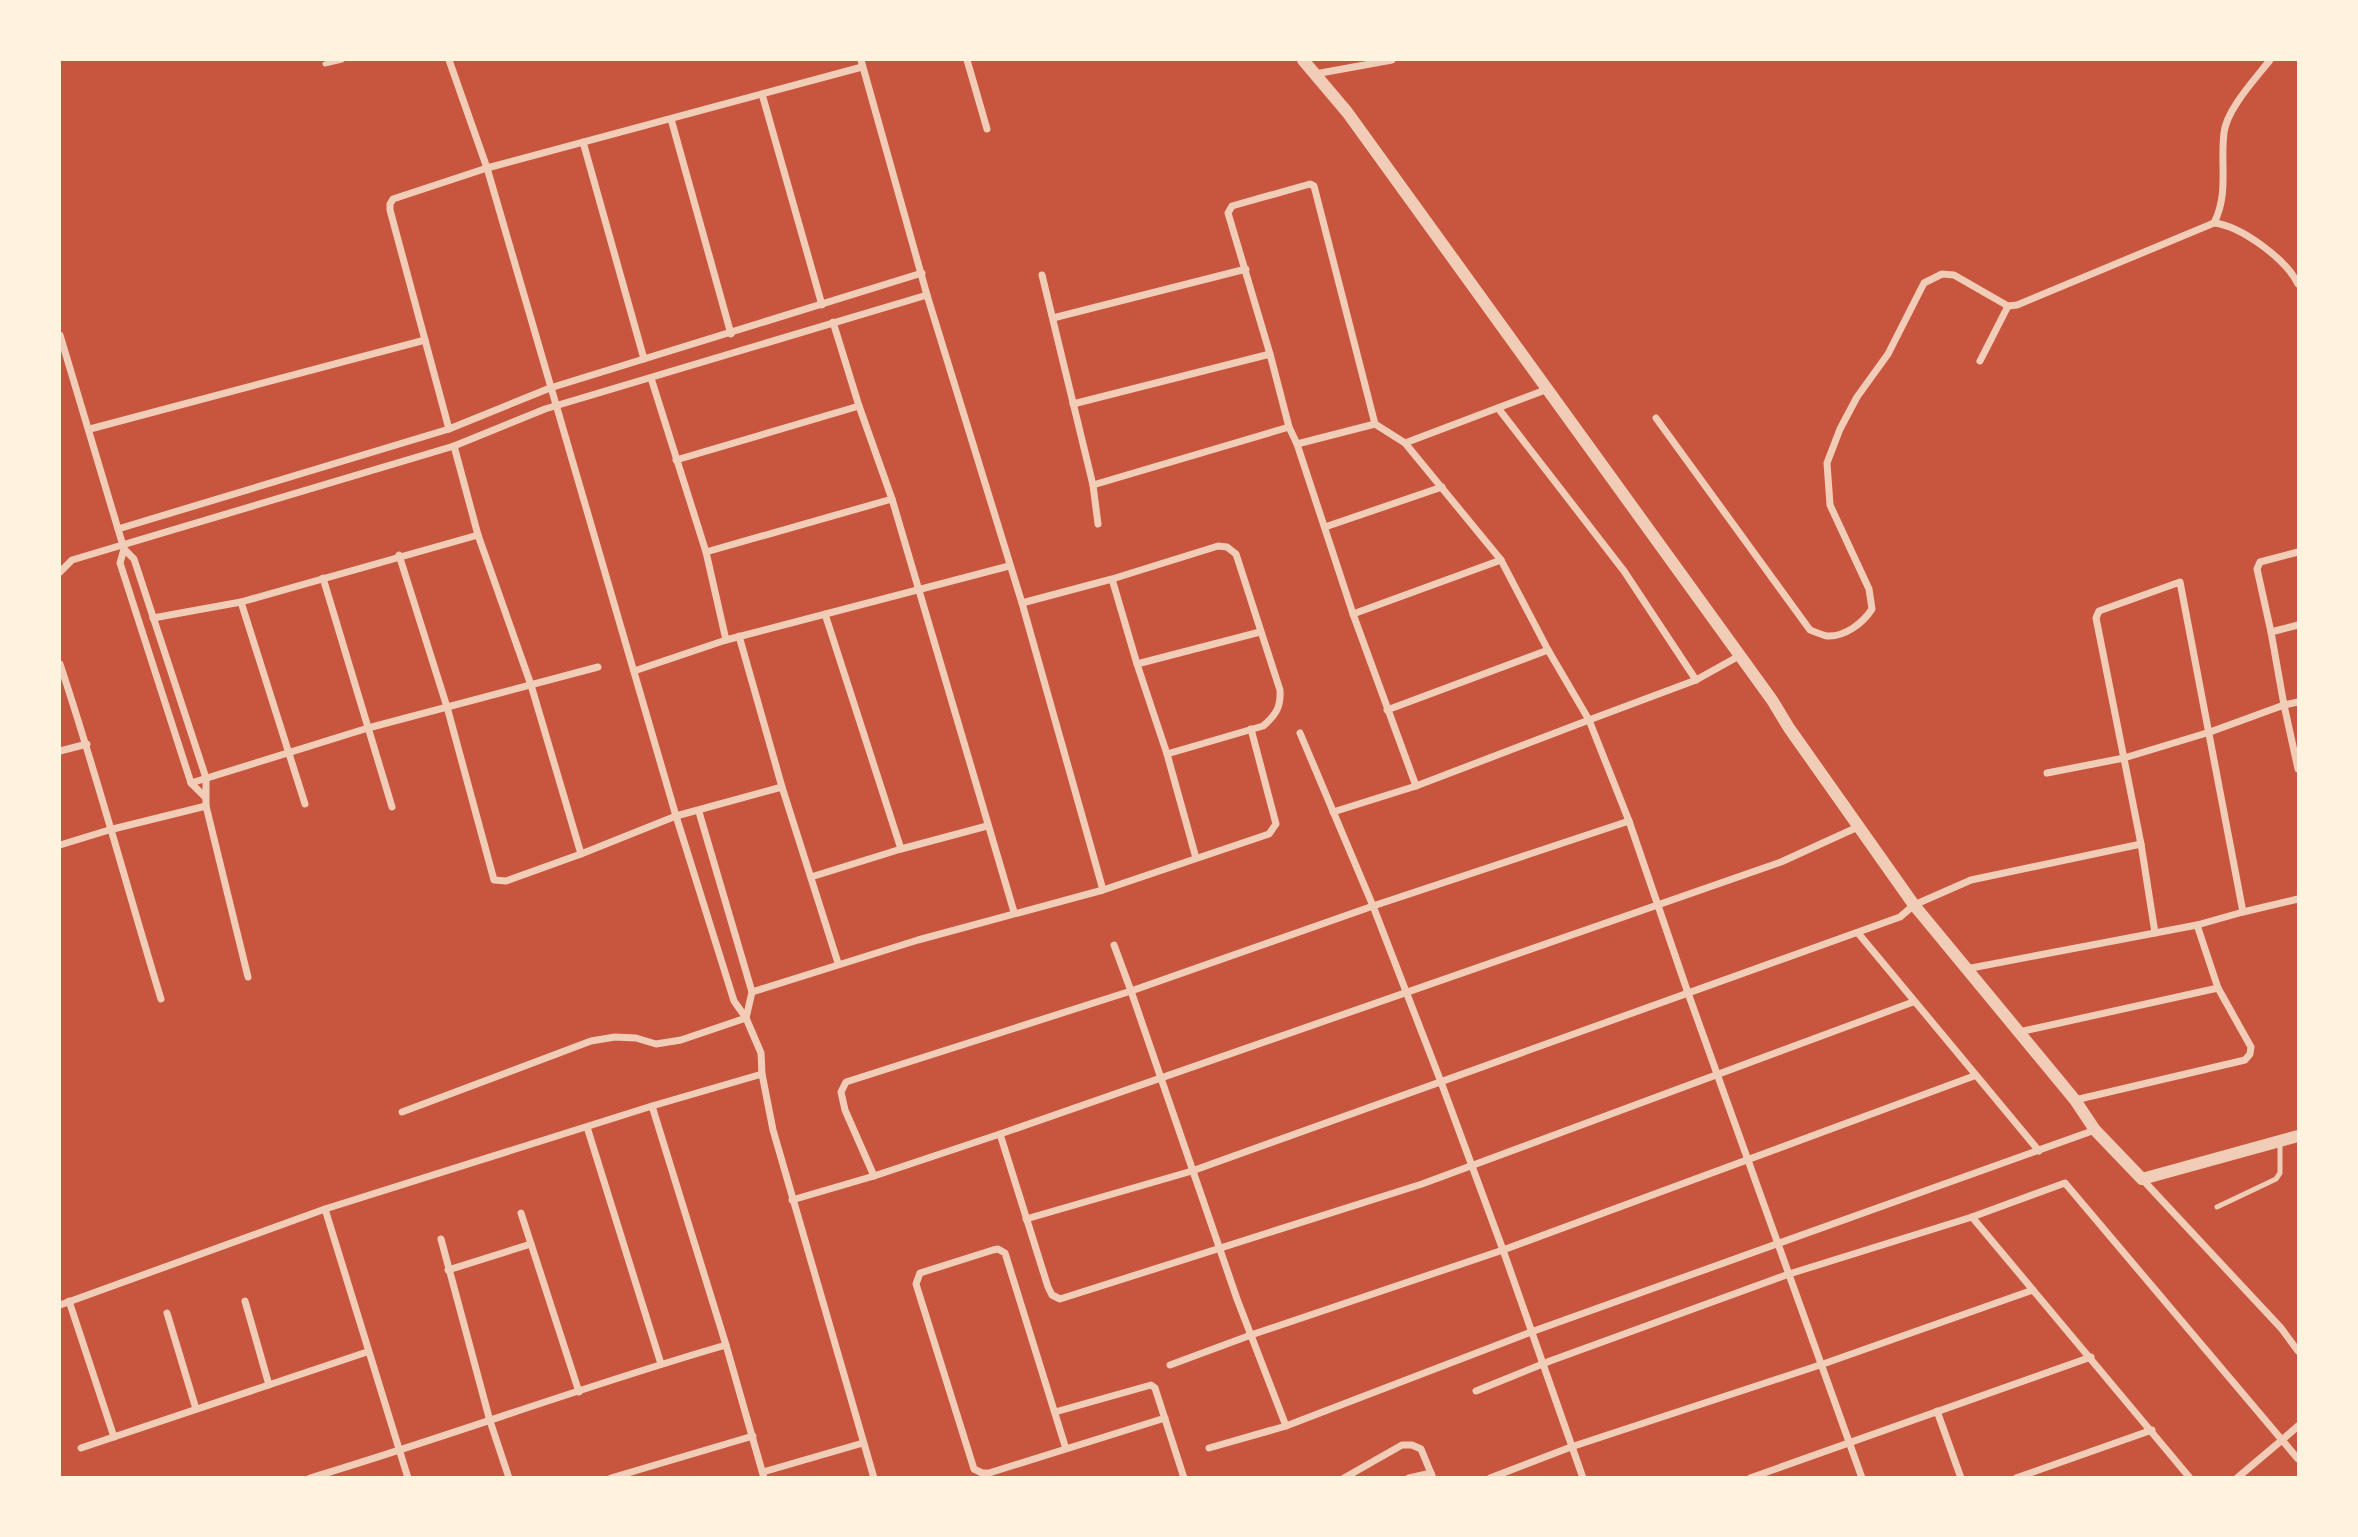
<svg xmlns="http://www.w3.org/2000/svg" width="2358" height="1537" font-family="'Libre Baskerville',serif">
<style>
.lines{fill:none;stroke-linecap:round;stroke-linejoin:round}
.service{stroke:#f1ccb7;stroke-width:5}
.minor{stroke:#f1ccb7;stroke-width:7}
.tertiary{stroke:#f1ccb7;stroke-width:12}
</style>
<rect width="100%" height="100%" fill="#c8553d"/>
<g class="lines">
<g class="service">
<path d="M325 64 342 60"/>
<path d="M2217 1207 2276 1179 2280 1173V1141"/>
</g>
<g class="minor">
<path d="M449 60 487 168 676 816 734 1001 746 1018 761 1053 762 1074 773 1130 874 1478"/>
<path d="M861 60 927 295 1022 603 1103 890"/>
<path d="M967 60 987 129"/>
<path d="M1315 74 1392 60"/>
<path d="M762 94 822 305"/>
<path d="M671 119 731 334"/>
<path d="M583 142 644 359"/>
<path d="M2214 223C2241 226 2286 259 2298 284"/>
<path d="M1042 275 1093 485 1098 524"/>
<path d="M1053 318 1246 269"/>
<path d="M833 322 859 406 892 499 1014 912"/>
<path d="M60 335 124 549 134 559 206 778V806L248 977"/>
<path d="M1980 361 2008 306"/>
<path d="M651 378 706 552 726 640"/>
<path d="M1548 389 1405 443 1501 560 1548 650 1589 720 1696 680 1739 656"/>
<path d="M1073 404 1270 354"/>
<path d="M1498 408 1624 571 1696 680"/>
<path d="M1656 418 1810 630C1815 632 1822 635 1827 636 1845 637 1863 623 1872 609L1869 589 1830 505 1827 463 1840 429 1857 397 1888 354 1924 283 1942 274 1954 275 2008 306 2017 305 2214 223C2229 193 2220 165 2224 133 2226 110 2256 78 2270 60"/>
<path d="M90 429 425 340"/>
<path d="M449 429 390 210V204L393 199 487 168 862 67"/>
<path d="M1405 443 1375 424 1314 186 1310 184 1232 206 1228 213 1270 354 1289 427 1297 444 1353 614 1416 786"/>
<path d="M1297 444 1375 424"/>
<path d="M454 446 478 535 531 685 581 854 676 816 782 787 838 963"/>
<path d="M676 460 859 406"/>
<path d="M1093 485 1289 427"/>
<path d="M1325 527 1442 487"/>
<path d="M118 529 449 429 550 388 922 273"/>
<path d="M124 549 120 563 191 783 205 797"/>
<path d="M706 552 892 499"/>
<path d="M2298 552 2260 562 2257 569 2271 632 2284 705 2298 702"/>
<path d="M399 555 447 707 494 880 506 881 581 854"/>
<path d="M60 572 72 560 454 446 545 409 927 295"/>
<path d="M323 578 392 807"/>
<path d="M241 602 305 804"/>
<path d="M1022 603 1112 579 1218 546 1227 547 1236 554 1280 690C1281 707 1276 715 1263 726L1167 754 1137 664 1112 579"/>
<path d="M825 614 901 849"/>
<path d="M1353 614 1501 560"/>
<path d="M153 618 241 602 478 535"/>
<path d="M2271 632 2298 625"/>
<path d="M739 636 782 787"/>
<path d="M60 664C97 775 127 888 161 999"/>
<path d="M1137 664 1260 632"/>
<path d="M634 671 726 640 1009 566"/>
<path d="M1387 710 1548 650"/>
<path d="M1300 733 1373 906 1441 1082 1503 1250 1583 1478"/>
<path d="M60 751 87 744"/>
<path d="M1167 754 1196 858"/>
<path d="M2047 773 2124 758 2210 732 2284 705 2298 769"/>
<path d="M191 783 368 728 598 667"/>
<path d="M1333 812 1416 786 1589 720 1629 821 1688 993 1862 1478"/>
<path d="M60 845 109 830 206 806"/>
<path d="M811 877 901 849 987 826"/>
<path d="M1858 933 2039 1151"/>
<path d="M2155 933 2141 844 2096 618 2099 611 2180 582 2243 912 2298 899"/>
<path d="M1966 969 2197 925 2243 912"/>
<path d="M752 992 918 940 1103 890 1269 834 1276 824 1251 729"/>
<path d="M2019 1032 2218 988 2197 925"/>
<path d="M2075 1100 2245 1060 2250 1054 2251 1047 2218 988"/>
<path d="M652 1106 762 1074"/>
<path d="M402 1112 591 1041 615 1037 636 1038 656 1044 681 1040 746 1018 752 992 699 812"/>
<path d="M587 1127 661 1364"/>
<path d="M1000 1134 1048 1287 1052 1295 1060 1299 1422 1184 1913 1002"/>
<path d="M874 1176 845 1110 841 1092 846 1082 1131 991 1114 945"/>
<path d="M2142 1179 2281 1328 2298 1351"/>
<path d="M792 1200 874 1176 1000 1134 1781 862 1860 826"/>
<path d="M325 1209 408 1478"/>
<path d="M521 1213 579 1392"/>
<path d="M1972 1217 2190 1478"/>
<path d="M1026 1219 1192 1171 1900 917 1914 905 1971 880 2141 844"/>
<path d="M441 1239 490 1421 509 1478"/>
<path d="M448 1270 531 1244"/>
<path d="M69 1301 114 1437"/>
<path d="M245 1301 269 1385"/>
<path d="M60 1305 325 1209 652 1106 726 1345 764 1478"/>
<path d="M167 1313 196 1409"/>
<path d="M1170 1365 1251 1335 1503 1250 1974 1076"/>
<path d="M1476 1391 1550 1361 1789 1274 1972 1217 2065 1183 2282 1440 2298 1426"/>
<path d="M1937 1411 1961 1478"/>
<path d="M1055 1412 1151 1385 1155 1388 1184 1478"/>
<path d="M1286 1426 1237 1299 1131 991 1373 906 1629 821"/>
<path d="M81 1448 367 1352"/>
<path d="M1209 1448 1286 1426 1531 1332 2095 1130"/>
<path d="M1066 1449 1005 1253 998 1249 993 1250 920 1273 916 1284 974 1469 982 1473H989L1165 1418"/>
<path d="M763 1472 863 1443"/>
<path d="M310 1478C450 1436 587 1385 726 1345"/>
<path d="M611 1478 753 1436"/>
<path d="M1344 1478 1402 1445H1412L1421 1449 1433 1478"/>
<path d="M1409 1478 1431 1473"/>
<path d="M1490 1478 1571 1447 1823 1364 2033 1290"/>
<path d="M1750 1478 2091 1357"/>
<path d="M2016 1478 2152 1430"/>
<path d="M2237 1478 2282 1440 2298 1459"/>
</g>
<path class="tertiary" d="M1303 60 1347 112 1772 700 1789 728 1914 905 2075 1100 2095 1130 2142 1179 2298 1136"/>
</g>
<rect width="2358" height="1537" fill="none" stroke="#fff3e0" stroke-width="122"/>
</svg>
